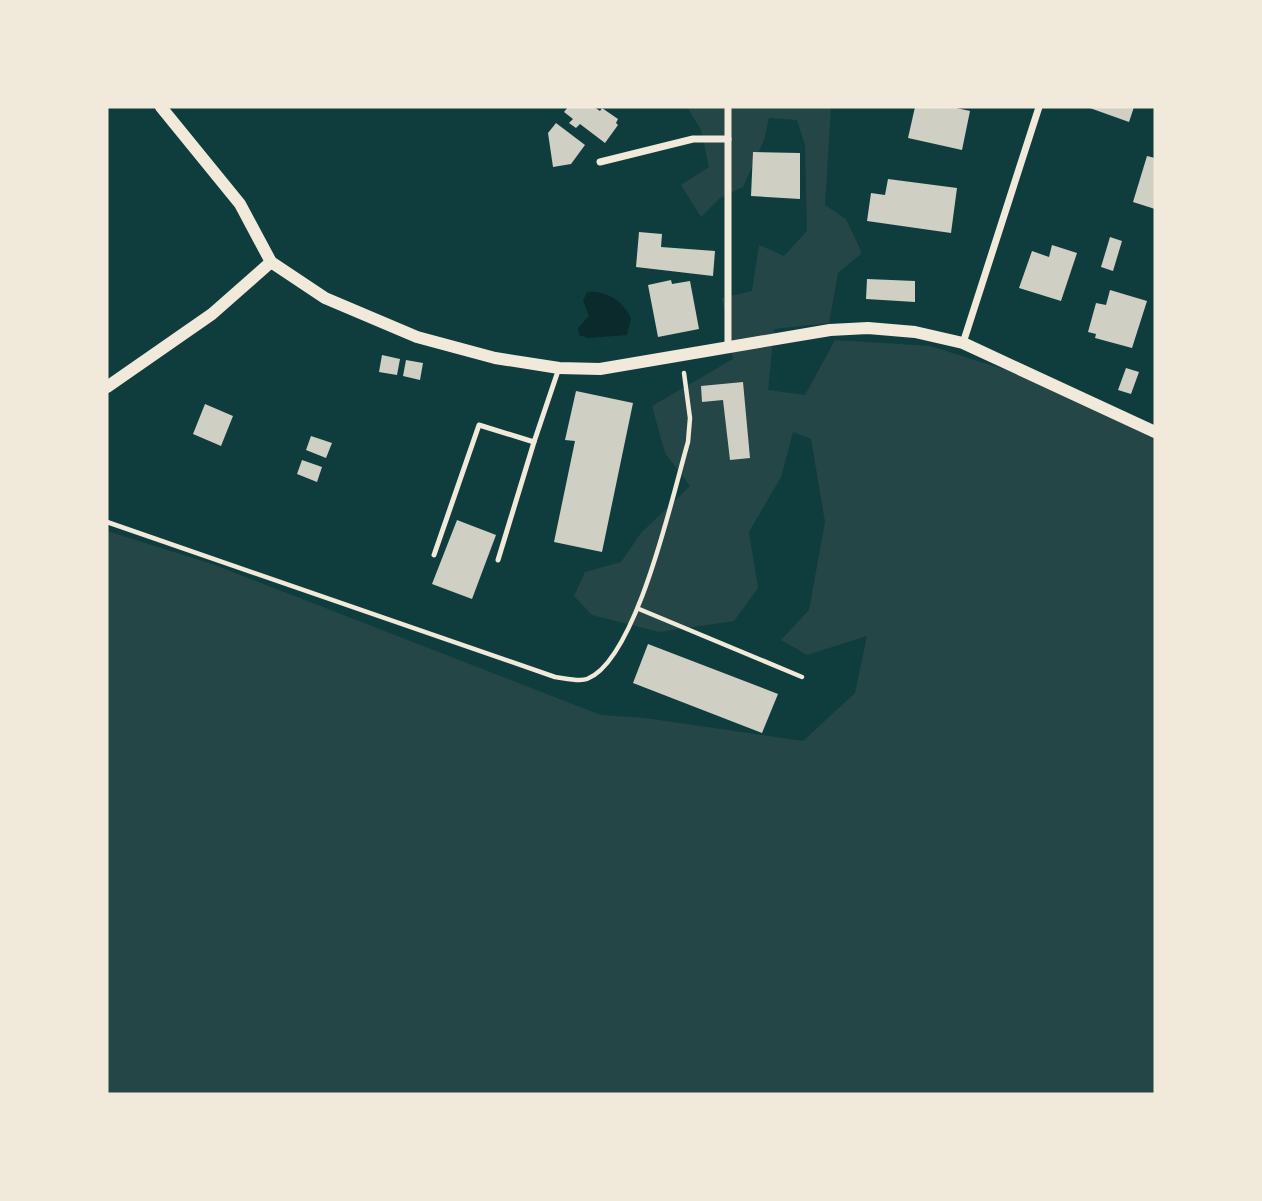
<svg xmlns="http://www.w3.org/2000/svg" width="1262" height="1201" font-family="'Public Sans',sans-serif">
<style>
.green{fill:#244646}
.water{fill:#0a2a2b}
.building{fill:#cfcfc3}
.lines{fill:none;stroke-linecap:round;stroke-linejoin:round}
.path{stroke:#f1e9da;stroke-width:4.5}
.service{stroke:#f1e9da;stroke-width:5}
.minor{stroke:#f1e9da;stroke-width:7}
.tertiary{stroke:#f1e9da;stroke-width:12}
</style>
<rect width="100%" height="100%" fill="#0f3d3e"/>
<path class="green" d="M687 107H831L825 205 846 219 862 253 838 273 829 323 774 329 768 390 805 395 835 340 930 346 1016 373 1155 439V1094H107V531L212 564 601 715 645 718 803 741 855 693 867 636 807 655 781 640 809 610 825 522 811 439 793 432 781 477 749 532 758 588 734 621 659 632 592 615 574 596 585 572 621 562 641 533 690 486 665 453 652 406 733 359 722 298 752 291 759 245 784 256 807 231 805 145 797 120 769 118 764 140 743 187 720 198 701 217 681 185 709 167 701 130Z"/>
<path class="water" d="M587 292C606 290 623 301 631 318L627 335 588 338 579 335 578 328 589 316 583 301Z"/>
<g class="building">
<path d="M568 107H594L600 111 602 108 618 119 616 123 618 125 605 143 580 124 576 128 569 123 573 119 564 112Z"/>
<path d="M915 107H952L970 111 962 150 908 138Z"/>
<path d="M1087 107H1134L1129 122Z"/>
<path d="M556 123 585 145 571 164 553 167 548 133Z"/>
<path d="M753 152 800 153V199L751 196Z"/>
<path d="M1147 156 1155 158V209L1133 202Z"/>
<path d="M888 179 957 188 951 233 867 221 871 193 885 195Z"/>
<path d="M639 232 662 234 661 247 715 251 713 276 636 267Z"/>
<path d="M1110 237 1122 241 1113 271 1101 267Z"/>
<path d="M1052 245 1077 253 1061 301 1019 288 1032 251 1049 257Z"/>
<path d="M867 279 915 281V302L866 299Z"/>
<path d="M671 280 672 284 690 281 699 329 658 337 648 285Z"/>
<path d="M1110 290 1147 301 1132 348 1095 338 1096 334 1088 332 1096 303 1106 305Z"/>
<path d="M382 355 400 359 397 375 379 372Z"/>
<path d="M406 360 423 363 420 380 403 376Z"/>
<path d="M1126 368 1139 372 1131 394 1118 390Z"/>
<path d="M743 382 750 458 730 460 723 400 702 402 701 386Z"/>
<path d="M576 391 633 403 602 552 554 542 575 441 565 440Z"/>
<path d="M205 404 233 416 221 446 193 434Z"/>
<path d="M311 436 332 443 326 458 306 450Z"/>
<path d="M302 460 322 467 317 482 297 474Z"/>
<path d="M457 520 496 535 472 599 432 584Z"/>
<path d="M648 644 778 694 762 733 633 683Z"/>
</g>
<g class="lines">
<g class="path">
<path d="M107 522 555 677C564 678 579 682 587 679 637 660 673 493 688 442L690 418 684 373"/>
<path d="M639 609 802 677"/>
</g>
<g class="service">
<path d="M434 555 479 425 534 442 559 368"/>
<path d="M498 560 534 442"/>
</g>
<g class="minor">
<path d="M728 139V107"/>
<path d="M600 162 693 139H728V346"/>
<path d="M963 343 1039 107"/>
</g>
<g class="tertiary">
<path d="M161 107 240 204 271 262 325 298 417 337 495 358 559 368 600 369 830 330 868 328 915 332 963 343 1155 432"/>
<path d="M107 387 212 314 271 262"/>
</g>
</g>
<rect width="1262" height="1201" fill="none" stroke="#f1e9da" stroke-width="217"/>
</svg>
